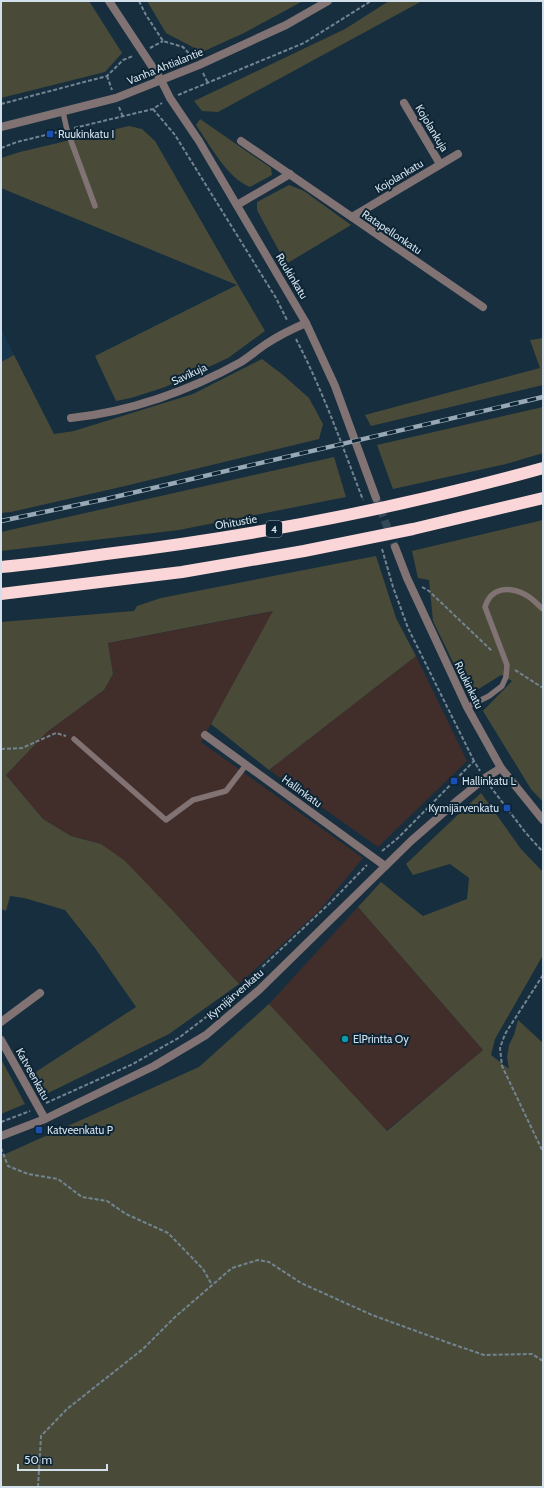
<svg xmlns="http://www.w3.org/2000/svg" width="544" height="1488" font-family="Cabin,sans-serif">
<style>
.built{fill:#19374c}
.industrial{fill:#412d2a}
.green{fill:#494b38}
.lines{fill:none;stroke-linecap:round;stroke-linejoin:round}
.minor-tunnel{stroke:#334958;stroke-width:8;stroke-dasharray:8 4;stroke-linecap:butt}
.path{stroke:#728492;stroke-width:2;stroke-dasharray:4 2;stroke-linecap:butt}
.service{stroke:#817273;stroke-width:5.5}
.minor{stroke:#817273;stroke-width:8}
.tertiary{stroke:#817273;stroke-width:8}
.motorway{stroke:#fad6d8;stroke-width:12}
.rail-casing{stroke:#98a9b5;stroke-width:4.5}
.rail{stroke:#0d2434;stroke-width:3;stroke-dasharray:9;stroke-linecap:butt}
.transit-dot{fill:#1a4fb4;stroke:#0d2434;stroke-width:1.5}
.culture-dot{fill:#0f9aa8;stroke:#0d2434;stroke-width:1.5}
.labels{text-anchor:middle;stroke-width:4;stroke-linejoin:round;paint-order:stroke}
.shield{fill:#0d2434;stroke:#97a8b4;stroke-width:1}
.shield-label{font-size:10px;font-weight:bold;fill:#d2e0eb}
.street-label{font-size:11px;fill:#d2e0eb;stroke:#0d2434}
.poi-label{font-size:11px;fill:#d2e0eb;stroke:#0d2434;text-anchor:start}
</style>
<rect width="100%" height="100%" fill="#172e3e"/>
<path class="built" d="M1 329 14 355 1 362Z"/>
<g class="industrial">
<path d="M274 611 201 742 363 858 319 911 239 984 175 913 101 844 71 836 43 819 6 775 47 732 104 690 113 674 108 643Z"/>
<path d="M416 656 467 761 378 847 269 770Z"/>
<path d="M358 907 483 1050 386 1131 269 1004Z"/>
</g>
<g class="green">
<path d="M1 1H89L122 53 105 72 1 98Z"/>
<path d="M147 1H303L244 33 202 52 166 33Z"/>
<path d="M389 1H422L218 112 202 111 194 101 345 29Z"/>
<path d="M200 119 271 168 272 175 250 187C227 178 210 145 196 125Z"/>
<path d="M129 126 142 129 155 141 238 285 265 331 228 358 165 387 131 398 116 401 95 356 237 285 1 188V158L20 152Z"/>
<path d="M289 185 304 191 351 225 286 264 257 210V202Z"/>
<path d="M543 338V385L371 426 365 415 540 368 530 340Z"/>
<path d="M14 355 54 434 74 431 193 394 262 359 283 375 309 398 323 424 319 439 125 486 11 512 1 513V362Z"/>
<path d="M543 407V453L506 464 393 489 377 445Z"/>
<path d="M334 457 346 497 179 530 1 551V532Z"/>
<path d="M543 520V802L531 789 483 711 512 681 501 675 469 695 433 621 429 580 418 578 412 551Z"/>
<path d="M376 556 396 618 416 656 269 770 211 724 273 611 108 643 113 674 104 690 47 732 6 775 43 819 71 836 101 844 125 861 175 913 239 984 169 1034 42 1096 31 1075 136 1007 95 948 65 910 24 898 10 896 6 911 1 909V622L134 611 137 606 161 598Z"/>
<path d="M481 793 521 849 543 872V955L495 1039 491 1055 509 1069 507 1057 509 1045 514 1035 518 1020 543 1043V1487H1V1156L199 1067 269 1004 387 1131 483 1050 358 907 381 882 423 916 467 899 469 878 450 864 413 875 406 864Z"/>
<path d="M1 1059 25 1104 1 1114Z"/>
</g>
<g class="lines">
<path class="minor-tunnel" d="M376 498 395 547"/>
<g class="path">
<path d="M139 1 146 15 163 41 183 47 193 58"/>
<path d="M150 48 163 41"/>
<path d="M203 73 208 83"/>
<path d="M107 76 112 90"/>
<path d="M178 95 304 43 371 1"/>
<path d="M1 104 107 76 123 60 133 56"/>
<path d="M119 107 123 117"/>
<path d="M153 109 175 135 276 298 287 320"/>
<path d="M74 128 153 109 162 103"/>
<path d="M1 148 17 142 58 132"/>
<path d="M296 339C323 391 342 445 363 500"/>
<path d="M382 549 393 587 408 628 474 761"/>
<path d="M422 587 429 591 492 651"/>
<path d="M515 670 543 688"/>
<path d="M1 749 22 748 56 733 66 736"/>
<path d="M490 786 525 832 543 852"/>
<path d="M382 851 398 838 474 761 480 771"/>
<path d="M543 975 505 1034 500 1048 502 1066 543 1152"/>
<path d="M46 1103 133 1064 180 1037 223 1004 332 901 367 865"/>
<path d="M1 1122 30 1111"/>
<path d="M1 1148 8 1166 28 1174 58 1179 82 1197 107 1201 126 1214 168 1233 203 1269 212 1285"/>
<path d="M38 1487 41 1436 67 1409 143 1349 175 1317 232 1268 258 1260 269 1262 301 1283 372 1315 449 1343 484 1355 532 1354 543 1361"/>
</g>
<g class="service">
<path d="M63 112 67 130 95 206"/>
<path d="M467 707 489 696 502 686 506 677 507 665 485 607C491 587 509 586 526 595 532 598 538 605 543 609"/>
<path d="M74 739 166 820 193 800 226 791 246 765"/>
</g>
<g class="minor">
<path d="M161 80 170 98 199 141 306 323 335 386 376 498"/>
<path d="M404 103 440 164"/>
<path d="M241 141 483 307"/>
<path d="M237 205 290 174"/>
<path d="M352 217 458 154"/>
<path d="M71 418C129 412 189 391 241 362 249 357 257 350 266 344 278 336 292 329 306 323"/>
<path d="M395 547 407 578 467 707 501 768 543 820"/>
<path d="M205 735 385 866"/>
<path d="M1 1022 40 993"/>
<path d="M1 1040 45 1119"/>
<path d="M1 1136 45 1119 154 1066 206 1035 259 990 411 841 458 800 485 778 501 768"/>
</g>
<g class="tertiary">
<path d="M109 1 161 80"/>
<path d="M1 127 116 98 199 65 286 25 328 1"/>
</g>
<g class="motorway">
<path d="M1 567C36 564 71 559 106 554 253 536 400 508 543 468"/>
<path d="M1 594 182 572 304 551 413 529 543 498"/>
</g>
<g class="rail-casing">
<path id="rail" d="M1 521 106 499 543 397"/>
</g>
<use href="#rail" class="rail"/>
</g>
<g class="transit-dot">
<rect x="46" y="130" width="8" height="8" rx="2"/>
<rect x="450" y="777" width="8" height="8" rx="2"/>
<rect x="503" y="804" width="8" height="8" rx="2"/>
<rect x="35" y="1126" width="8" height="8" rx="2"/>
</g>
<circle class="culture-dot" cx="345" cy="1039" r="4"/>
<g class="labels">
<rect class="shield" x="266" y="521" width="16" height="16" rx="3"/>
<g class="shield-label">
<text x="274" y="533">4</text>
</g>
<g class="street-label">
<text transform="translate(165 66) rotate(-22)" y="4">Vanha Ahtialantie</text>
<text transform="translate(432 128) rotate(59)" y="4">Kojolankuja</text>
<text transform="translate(399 176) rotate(-31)" y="4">Kojolankatu</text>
<text transform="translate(392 232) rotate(34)" y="4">Ratapellonkatu</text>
<text transform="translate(292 276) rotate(59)" y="4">Ruukinkatu</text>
<text transform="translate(189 374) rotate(-25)" y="4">Savikuja</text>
<text transform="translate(236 522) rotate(-10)" y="4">Ohitustie</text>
<text transform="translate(469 685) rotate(64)" y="4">Ruukinkatu</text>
<text transform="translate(302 791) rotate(36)" y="4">Hallinkatu</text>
<text transform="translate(235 994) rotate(-41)" y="4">Kymijärvenkatu</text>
<text transform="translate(33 1074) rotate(61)" y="4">Katveenkatu</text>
</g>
<g class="poi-label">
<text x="58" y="138">Ruukinkatu I</text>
<text x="462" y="785">Hallinkatu L</text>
<text x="499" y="812" text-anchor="end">Kymijärvenkatu</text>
<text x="353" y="1043">ElPrintta Oy</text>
<text x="47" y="1134">Katveenkatu P</text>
</g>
</g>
<rect width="544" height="1488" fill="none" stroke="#d2e0eb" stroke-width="4"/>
<path d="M18 1464v6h89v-6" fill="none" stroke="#d2e0eb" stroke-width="2"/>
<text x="24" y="1464" font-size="12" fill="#d2e0eb" stroke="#0d2434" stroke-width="3" paint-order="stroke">50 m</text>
</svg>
